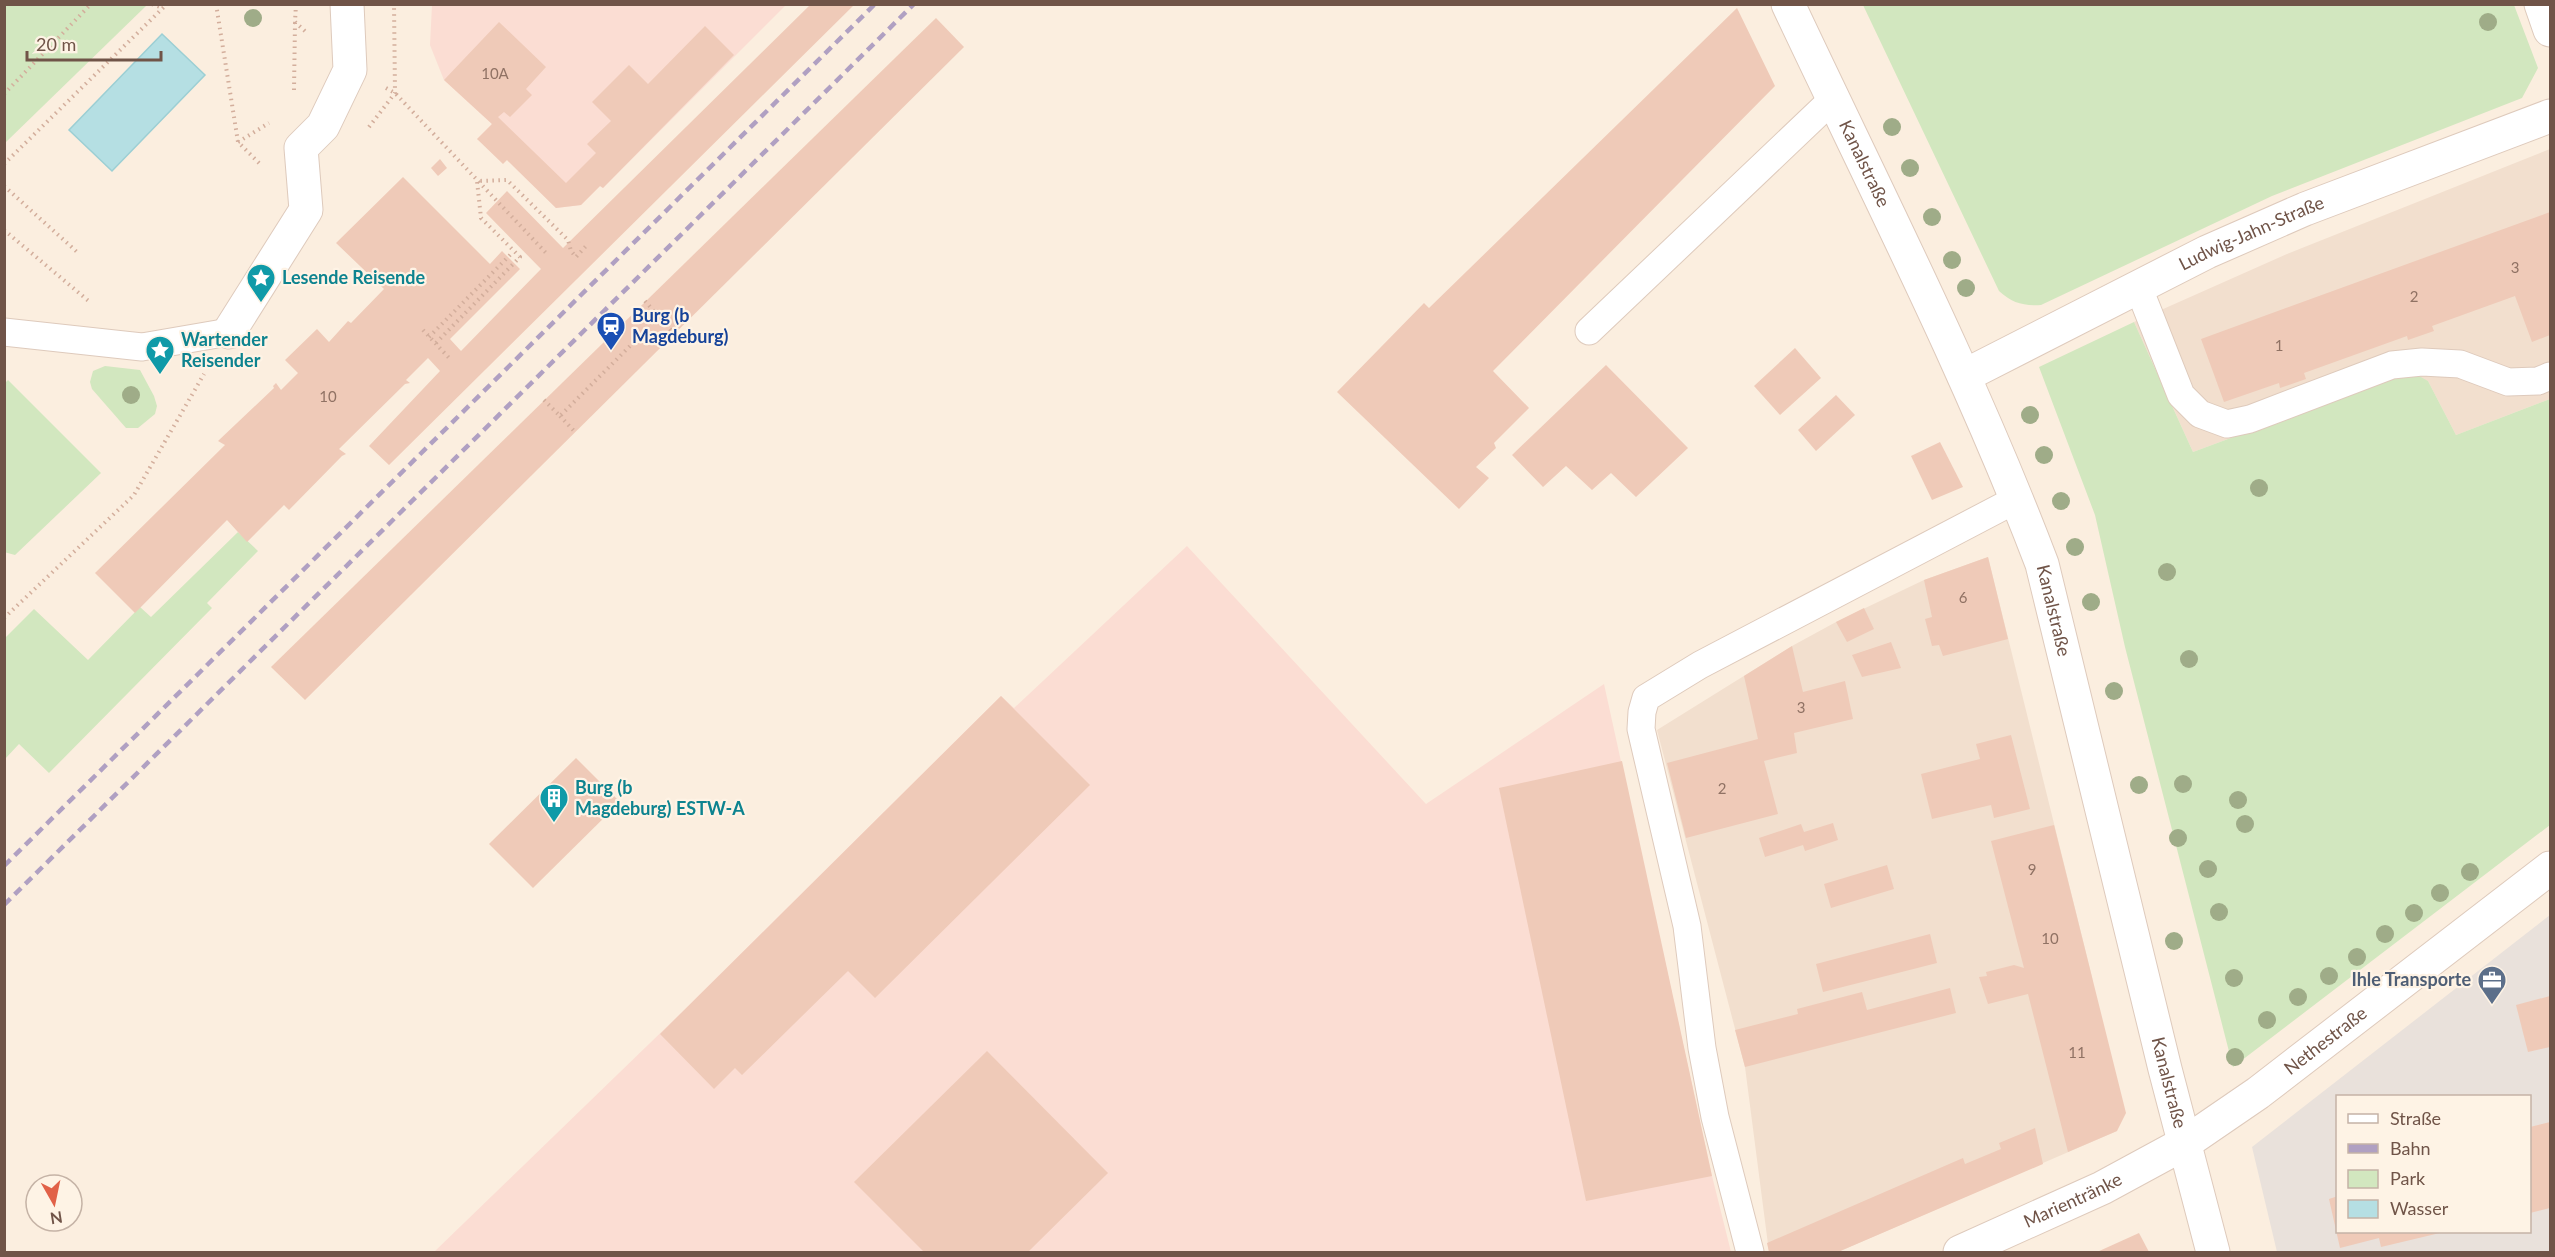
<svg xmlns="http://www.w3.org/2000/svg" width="2555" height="1257" font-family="Lato,sans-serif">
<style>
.residential{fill:#f2dfce}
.commercial{fill:#fbddd3}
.industrial{fill:#e9e1db;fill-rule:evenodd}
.green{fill:#d2e7bf}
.water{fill:#b5dfe3;stroke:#9ccfd4;stroke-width:1.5}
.building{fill:#efcab8}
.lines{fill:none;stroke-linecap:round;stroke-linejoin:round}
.service-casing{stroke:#decabc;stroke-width:29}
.minor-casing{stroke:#decabc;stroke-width:35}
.path{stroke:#d3ae9c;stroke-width:4;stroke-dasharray:1.5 4.5;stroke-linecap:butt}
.service{stroke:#fff;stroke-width:27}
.minor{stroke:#fff;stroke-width:33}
.rail{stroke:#b0a0c2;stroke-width:4.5;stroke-dasharray:9 6;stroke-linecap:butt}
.tree{fill:#9fac88}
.labels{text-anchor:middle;stroke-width:4.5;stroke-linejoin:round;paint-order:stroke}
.number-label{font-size:15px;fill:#907264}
.street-label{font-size:18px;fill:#705448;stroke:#fef3e5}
.culture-label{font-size:18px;font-weight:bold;fill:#0d838f;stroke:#fef3e5;text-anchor:start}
.transit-label{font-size:18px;font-weight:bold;fill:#164399;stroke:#fef3e5;text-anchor:start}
.service-label{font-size:18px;font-weight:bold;fill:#4e5e75;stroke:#fef3e5;text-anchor:end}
</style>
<rect width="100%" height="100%" fill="#fbeedf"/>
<g class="residential">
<path d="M2550 149V399L2456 435 2428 381 2403 374 2193 452 2134 322 2287 254Z"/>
<path d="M1988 557 2092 977 2117 1131 1838 1252H1769L1745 1067 1657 730 1792 646 1836 622 1924 580Z"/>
</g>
<g class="commercial">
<path d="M432 5H786L603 188 600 186 581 205 556 208 507 160 477 139 492 124 444 80 430 45Z"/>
<path d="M1187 546 1426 804 1604 684 1712 1176 1731 1252H434L681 1013 1001 696 1014 708Z"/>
</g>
<path class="industrial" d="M2550 915V1252H2277L2252 1147ZM2338 1096H2530V1232H2338Z"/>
<g class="green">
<path d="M5 4H147V5L5 143Z"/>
<path d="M1863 5H2514L2538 68 2522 98 2272 196 2041 305C2023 306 2012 303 1999 291Z"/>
<path d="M2134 322 2193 452 2403 374 2419 376 2428 381 2456 435 2550 399V825L2233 1067 2125 647 2095 515 2039 367Z"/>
<path d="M105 366 140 370 154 396 157 406 155 414 138 428H126L92 389 90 382 93 371Z"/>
<path d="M8 380 101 473 15 555 4 552V384Z"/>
<path d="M238 532 258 551 207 603 212 608 49 773 19 744 5 759V638L34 609 88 660 140 607 151 617Z"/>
</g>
<path class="water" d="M162 34 205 75 112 171 69 130Z"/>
<g class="building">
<path d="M811 4H855L389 465 369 446 440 371 428 358 406 380 410 383 405 384 339 449 346 454 342 456 289 510 284 505 247 542 227 520 135 613 95 573 225 445 218 441 274 388 273 386 276 383 281 390 298 373 285 360 317 329 329 342 348 321 351 323 384 289 336 243 403 177 490 264 502 251 520 269 450 339 461 351 541 269 486 213 507 191 563 248Z"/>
<path d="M1737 8 1775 86 1493 371 1529 408 1494 443 1496 448 1476 467 1489 478 1459 509 1337 392 1424 303 1429 308Z"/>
<path d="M936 18 964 47 305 700 271 667Z"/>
<path d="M499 22 546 67 526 89 532 95 510 117 504 112 498 117 566 183 596 153 587 144 611 121 592 102 629 65 648 84 705 26 734 55 603 188 600 186 581 205 556 208 507 160 503 164 477 139 492 124 444 80Z"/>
<path d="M440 159 447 168 438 176 431 168Z"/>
<path d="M2550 212V335L2532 342 2515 296 2432 326 2434 331 2408 340 2407 336 2304 373 2306 379 2280 388 2279 383 2224 402 2201 339Z"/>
<path d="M1795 348 1821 378 1780 415 1754 386Z"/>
<path d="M1606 365 1688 448 1636 497 1611 473 1592 490 1566 466 1543 487 1512 455Z"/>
<path d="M1836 395 1855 415 1816 451 1798 430Z"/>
<path d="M1940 442 1963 487 1932 500 1911 456Z"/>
<path d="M1988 557 2008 639 1943 656 1939 645 1932 646 1925 619 1932 617 1924 580Z"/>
<path d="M1864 608 1874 629 1847 642 1836 622Z"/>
<path d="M1891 642 1901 668 1862 677 1852 655Z"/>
<path d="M1792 646 1803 692 1845 681 1853 719 1794 733 1797 753 1764 761 1778 814 1686 838 1667 763 1758 739 1744 676Z"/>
<path d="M1001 696 1090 785 875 998 848 971 742 1075 735 1068 714 1089 660 1034Z"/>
<path d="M2011 735 2030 809 1994 818 1991 805 1932 819 1921 774 1980 759 1976 744Z"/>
<path d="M576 758 620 802 533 888 489 844Z"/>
<path d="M1622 761 1712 1176 1586 1201 1499 788Z"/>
<path d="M1833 823 1838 840 1805 851 1803 845 1765 857 1759 838 1801 824 1804 832Z"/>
<path d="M2054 825 2126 1113 2117 1131 2068 1152 2028 994 1988 1004 1979 977 1987 976 1986 972 2014 965 2024 968 1991 841Z"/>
<path d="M1887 865 1894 889 1831 908 1824 884Z"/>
<path d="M1930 934 1937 963 1823 992 1816 964Z"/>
<path d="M1950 988 1956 1013 1745 1067 1735 1030 1798 1014 1797 1009 1862 992 1867 1010Z"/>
<path d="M2550 996V1047L2528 1052 2516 1005Z"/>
<path d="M987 1051 1108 1173 1028 1252H924L854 1182Z"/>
<path d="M2550 1122V1208L2530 1213V1127Z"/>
<path d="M2035 1128 2043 1164 1838 1252H1769L1767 1243 1963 1158 1965 1164 2001 1149 1999 1143Z"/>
<path d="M2338 1196V1232H2444L2381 1247 2379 1238 2340 1248 2329 1199Z"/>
<path d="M2139 1233 2149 1252H2097Z"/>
</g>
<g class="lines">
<g class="service-casing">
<g id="service">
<path d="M2138 286 2181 395 2200 414 2227 424 2250 419 2392 365 2422 362 2460 364 2508 382 2538 381 2550 376"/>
<path d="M1589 331 1833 99"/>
<path d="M4 332 142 347 229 332"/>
<path d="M1750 1252 1715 1117 1702 1048 1687 926 1641 729 1642 712 1646 698 1700 665 2017 499"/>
</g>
</g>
<g class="minor-casing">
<g id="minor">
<path id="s1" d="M1788 4C1875 189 1969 372 2042 564L2165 1069 2213 1252"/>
<path d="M2541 4 2550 30"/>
<path d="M229 332 306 210 301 148 323 126 350 70 347 4"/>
<path id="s2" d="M1964 376 2207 252 2305 209 2550 116"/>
<path id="s3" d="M1960 1252 2102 1188 2185 1143 2258 1093 2550 868"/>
</g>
</g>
<g class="path">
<path d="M152 4 163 8"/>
<path d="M216 4 238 142 262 166"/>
<path d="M296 4 295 22 307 33"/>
<path d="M386 88 395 93 548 255"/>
<path d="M294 90 295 23"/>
<path d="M4 94 91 4"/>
<path d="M369 127 395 93 394 4"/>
<path d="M238 142 269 123"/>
<path d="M4 164 167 4"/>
<path d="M4 186 77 252"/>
<path d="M4 230 91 303"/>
<path d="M645 301 659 317"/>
<path d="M654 323 659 317 677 337"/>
<path d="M423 330 451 360"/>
<path d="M429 337 513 252"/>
<path d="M436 343 520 257 481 218 477 181 507 180 568 240 571 251 576 257 586 246"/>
<path d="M544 400 560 416 632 344"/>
<path d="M560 416 575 432"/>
<path d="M4 618 134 495 204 374"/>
</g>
<use href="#service" class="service"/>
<use href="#minor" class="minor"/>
<g class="rail">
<path d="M4 866 875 4"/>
<path d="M4 905 914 4"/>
</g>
</g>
<g class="tree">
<circle cx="253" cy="18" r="9"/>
<circle cx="2488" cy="22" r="9"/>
<circle cx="1892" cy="127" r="9"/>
<circle cx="1910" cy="168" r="9"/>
<circle cx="1932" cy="217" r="9"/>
<circle cx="1952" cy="260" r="9"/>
<circle cx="1966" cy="288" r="9"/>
<circle cx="131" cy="395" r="9"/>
<circle cx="2030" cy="415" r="9"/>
<circle cx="2044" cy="455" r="9"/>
<circle cx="2259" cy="488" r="9"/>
<circle cx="2061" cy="501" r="9"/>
<circle cx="2075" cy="547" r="9"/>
<circle cx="2167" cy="572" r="9"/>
<circle cx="2091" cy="602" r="9"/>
<circle cx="2189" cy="659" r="9"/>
<circle cx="2114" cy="691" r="9"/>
<circle cx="2183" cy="784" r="9"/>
<circle cx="2139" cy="785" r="9"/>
<circle cx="2238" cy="800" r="9"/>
<circle cx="2245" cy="824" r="9"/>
<circle cx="2178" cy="838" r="9"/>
<circle cx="2208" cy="869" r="9"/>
<circle cx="2470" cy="872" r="9"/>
<circle cx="2440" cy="893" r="9"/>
<circle cx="2219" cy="912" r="9"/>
<circle cx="2414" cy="913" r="9"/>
<circle cx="2385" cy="934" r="9"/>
<circle cx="2174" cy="941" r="9"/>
<circle cx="2357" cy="957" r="9"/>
<circle cx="2329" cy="976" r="9"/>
<circle cx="2234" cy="978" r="9"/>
<circle cx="2298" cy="997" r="9"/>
<circle cx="2267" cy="1020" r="9"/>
<circle cx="2235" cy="1057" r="9"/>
</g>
<defs>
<g id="sight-pin" transform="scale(1.5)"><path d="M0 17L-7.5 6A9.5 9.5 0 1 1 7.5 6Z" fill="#0f9aa8" stroke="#fef3e5"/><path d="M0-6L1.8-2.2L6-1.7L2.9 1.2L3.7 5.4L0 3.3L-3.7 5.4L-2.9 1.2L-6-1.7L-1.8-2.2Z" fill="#fff"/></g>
<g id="station-pin" transform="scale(1.5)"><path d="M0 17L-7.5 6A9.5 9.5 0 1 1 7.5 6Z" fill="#1a4fb4" stroke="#fef3e5"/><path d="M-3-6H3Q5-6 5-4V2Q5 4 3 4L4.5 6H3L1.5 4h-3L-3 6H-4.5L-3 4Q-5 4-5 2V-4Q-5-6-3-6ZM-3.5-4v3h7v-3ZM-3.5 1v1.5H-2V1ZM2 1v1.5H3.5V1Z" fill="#fff"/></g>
<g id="building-pin" transform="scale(1.5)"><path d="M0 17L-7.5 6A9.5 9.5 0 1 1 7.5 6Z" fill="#0f9aa8" stroke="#fef3e5"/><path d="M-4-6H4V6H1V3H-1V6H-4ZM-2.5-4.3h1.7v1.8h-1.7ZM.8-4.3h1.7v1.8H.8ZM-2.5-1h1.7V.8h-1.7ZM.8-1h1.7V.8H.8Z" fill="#fff"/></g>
<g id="office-pin" transform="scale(1.5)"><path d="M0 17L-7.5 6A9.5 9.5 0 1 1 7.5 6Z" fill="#5c6f8a" stroke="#fef3e5"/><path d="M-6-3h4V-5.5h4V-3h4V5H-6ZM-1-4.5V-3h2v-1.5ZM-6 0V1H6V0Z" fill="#fff"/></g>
</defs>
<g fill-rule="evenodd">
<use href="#sight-pin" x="261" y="278"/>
<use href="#station-pin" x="611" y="326"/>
<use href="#sight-pin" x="160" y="350"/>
<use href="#building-pin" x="554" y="798"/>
<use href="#office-pin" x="2492" y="980"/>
</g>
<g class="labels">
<g class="number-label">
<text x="495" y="79">10A</text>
<text x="2515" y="273">3</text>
<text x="2414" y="302">2</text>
<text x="2279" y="351">1</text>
<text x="328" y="402">10</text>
<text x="1963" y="603">6</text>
<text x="1801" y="713">3</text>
<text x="1722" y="794">2</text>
<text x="2032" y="875">9</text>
<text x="2050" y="944">10</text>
<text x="2077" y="1058">11</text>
</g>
<g class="street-label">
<text dy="6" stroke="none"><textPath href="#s1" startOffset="177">Kanalstraße</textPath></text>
<text dy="6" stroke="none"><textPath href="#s2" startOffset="321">Ludwig-Jahn-Straße</textPath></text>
<text dy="6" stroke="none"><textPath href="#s1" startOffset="663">Kanalstraße</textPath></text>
<text dy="6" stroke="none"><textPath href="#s3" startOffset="424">Nethestraße</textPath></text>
<text dy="6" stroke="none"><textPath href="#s1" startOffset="1149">Kanalstraße</textPath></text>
<text dy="6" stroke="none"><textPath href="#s3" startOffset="124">Marientränke</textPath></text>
</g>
<g class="culture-label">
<text x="282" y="284">Lesende Reisende</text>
<text x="181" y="346">Wartender<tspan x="181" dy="21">Reisender</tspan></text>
<text x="575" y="794">Burg (b<tspan x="575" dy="21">Magdeburg) ESTW-A</tspan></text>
</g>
<g class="transit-label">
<text x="632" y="322">Burg (b<tspan x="632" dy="21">Magdeburg)</tspan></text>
</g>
<g class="service-label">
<text x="2471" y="986">Ihle Transporte</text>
</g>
</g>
<rect width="2555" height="1257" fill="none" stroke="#705448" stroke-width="12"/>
<rect x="2336" y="1095" width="195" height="138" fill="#fef3e5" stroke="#c5b3a6" stroke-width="1.5"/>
<rect x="2348" y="1114" width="30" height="9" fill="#ffffff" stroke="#c5b3a6" stroke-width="1.5"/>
<text x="2390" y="1125" font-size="18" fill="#705448">Straße</text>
<rect x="2348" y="1144" width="30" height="9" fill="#b0a0c2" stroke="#c5b3a6" stroke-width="1.5"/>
<text x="2390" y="1155" font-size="18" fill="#705448">Bahn</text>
<rect x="2348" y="1170" width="30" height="18" fill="#d2e7bf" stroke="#c5b3a6" stroke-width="1.5"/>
<text x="2390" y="1185" font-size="18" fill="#705448">Park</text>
<rect x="2348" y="1200" width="30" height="18" fill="#b5dfe3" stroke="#c5b3a6" stroke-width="1.5"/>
<text x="2390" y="1215" font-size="18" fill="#705448">Wasser</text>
<g transform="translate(54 1203) rotate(171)"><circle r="28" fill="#fef3e5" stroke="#c5b3a6" stroke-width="1.5"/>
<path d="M0-4.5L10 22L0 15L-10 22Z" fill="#e16148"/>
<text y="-9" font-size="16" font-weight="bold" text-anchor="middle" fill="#705448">N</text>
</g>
<path d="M27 51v9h134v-9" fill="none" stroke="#705448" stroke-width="3"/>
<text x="36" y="51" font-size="18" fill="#705448" stroke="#fef3e5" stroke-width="4.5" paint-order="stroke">20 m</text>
</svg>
